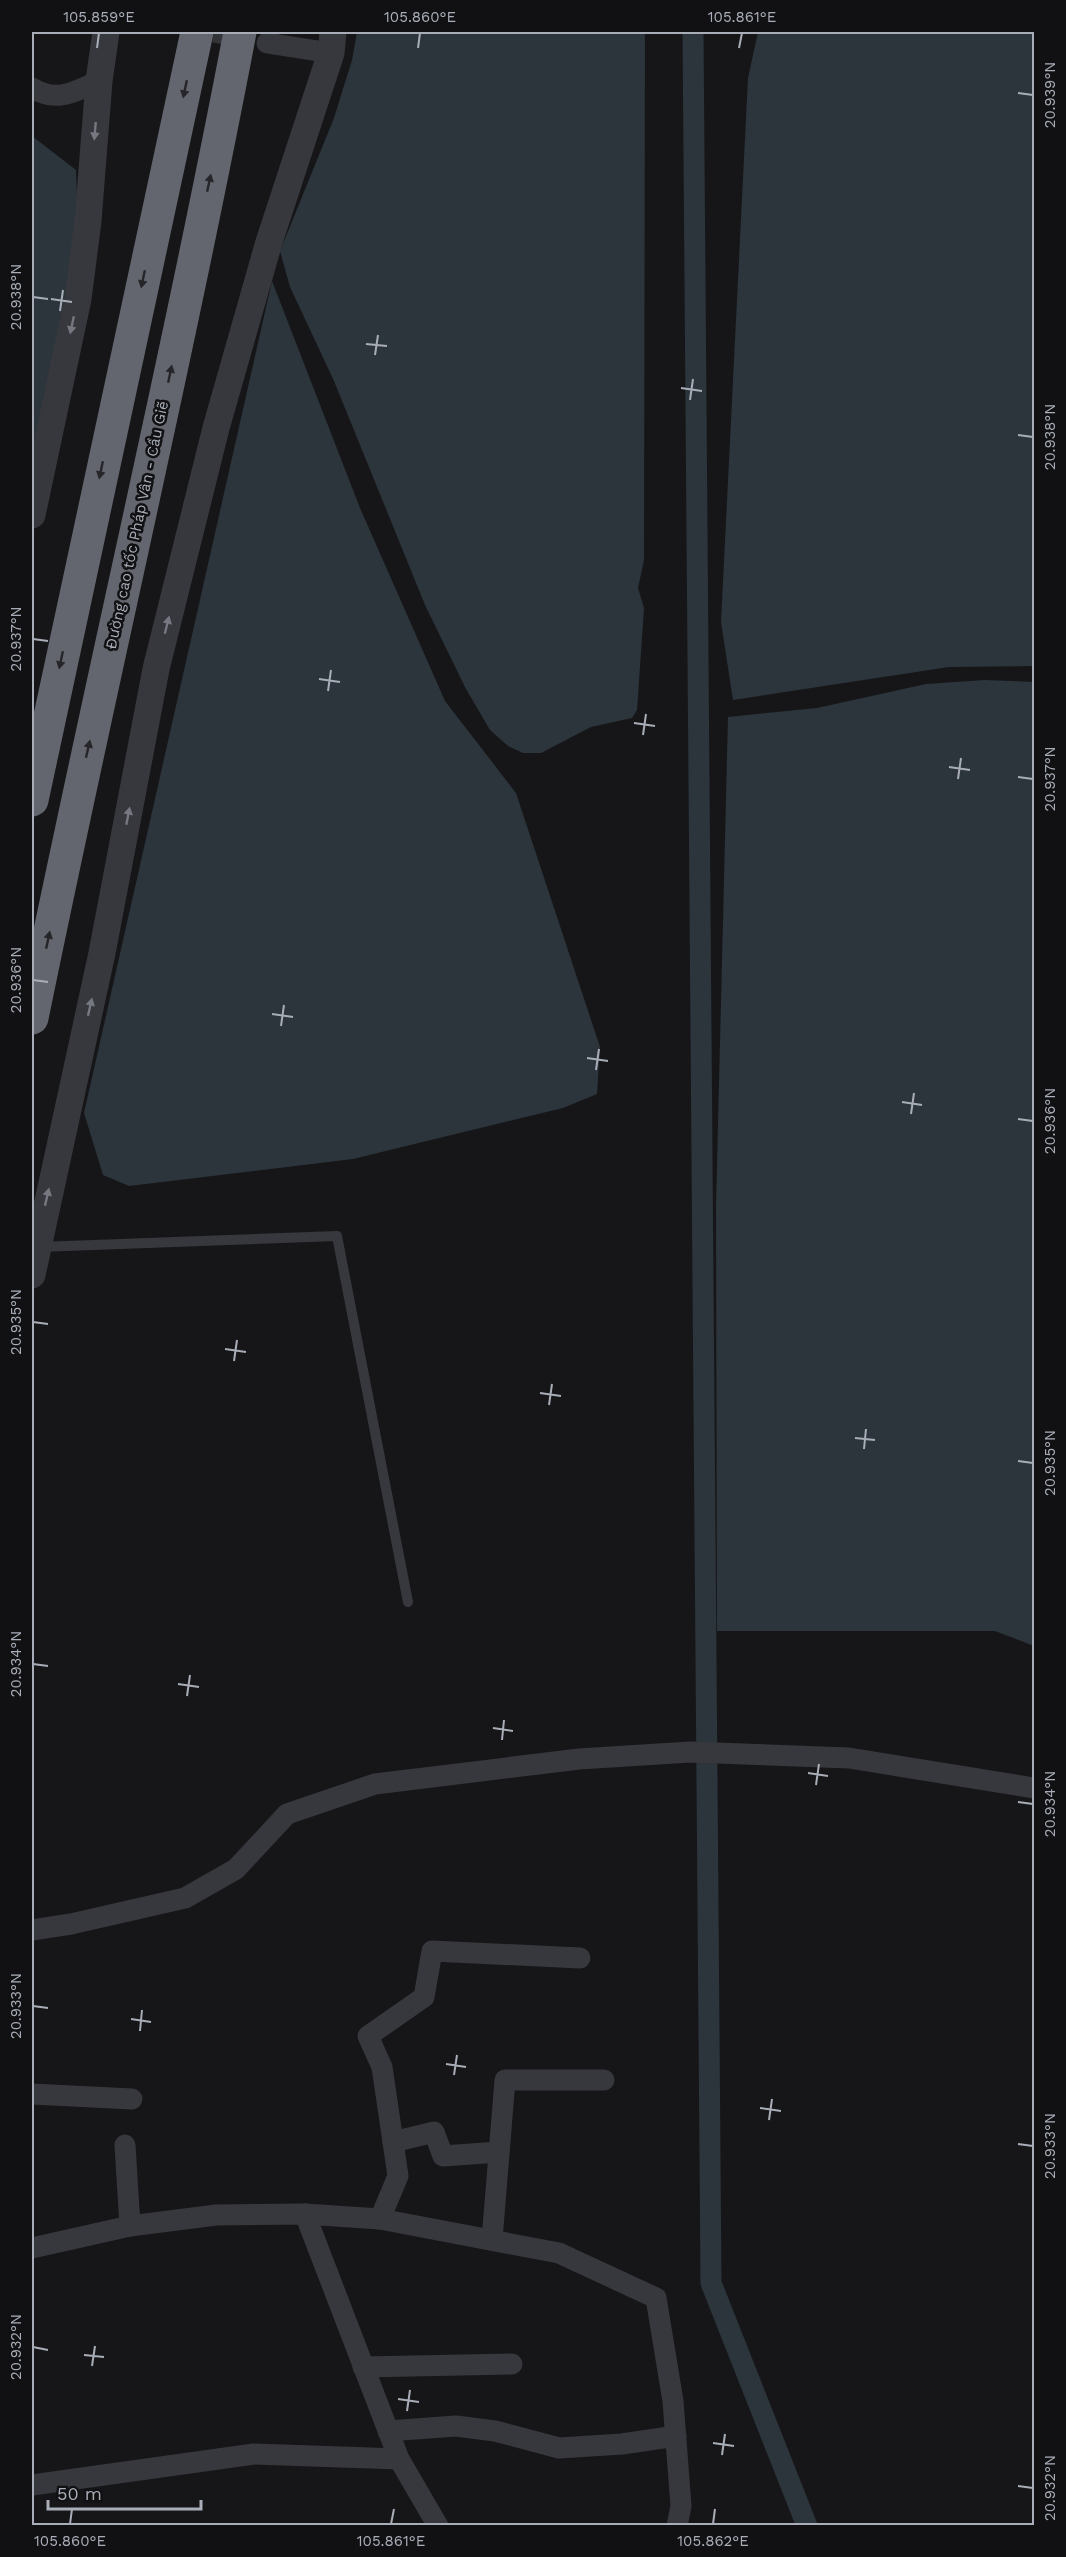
<svg xmlns="http://www.w3.org/2000/svg" width="1066" height="2557" font-family="'Work Sans',sans-serif">
<style>
.water{fill:#2c353c}
.lines{fill:none;stroke-linecap:round;stroke-linejoin:round}
.canal{stroke:#2c353c;stroke-width:21}
.minor-tunnel{stroke:#333438;stroke-width:21;stroke-dasharray:21 10;stroke-linecap:butt}
.service{stroke:#37383d;stroke-width:10}
.minor{stroke:#37383d;stroke-width:21}
.tertiary{stroke:#37383d;stroke-width:27}
.motorway{stroke:#63666e;stroke-width:33}
.oneway{fill:#26262a}
.oneway2{fill:#757881}
.ticks{fill:none;stroke:#a8adb8;stroke-width:2}
.labels{text-anchor:middle;stroke-width:5;stroke-linejoin:round;paint-order:stroke}
.street-label{font-size:15px;fill:#a8adb8;stroke:#111113}
.neatline{fill:none;stroke:#a8adb8;stroke-width:2}
.ticks-label{font-size:15px;text-anchor:middle;fill:#a8adb8}
</style>
<rect width="100%" height="100%" fill="#161618"/>
<g class="water">
<path d="M357 32H645L644 560 638 588 644 608 637 710 632 718 591 727 541 753H523L508 746 490 730 466 689 425 605 334 381 290 287 280 251 334 118 352 60Z"/>
<path d="M758 32H1034V666L949 667 733 700 721 622 748 78Z"/>
<path d="M32 136 76 170 78 225 68 311 32 462Z"/>
<path d="M272 281 360 508 445 701 516 793 600 1047 597 1094 563 1108 353 1159 129 1186 103 1175 84 1113Z"/>
<path d="M985 680 1034 682V1646L995 1631H717L716 1206 728 717 817 708 926 684Z"/>
</g>
<g class="lines">
<path class="canal" d="M693 32 711 2283 807 2526"/>
<path class="minor-tunnel" d="M214 32 252 39"/>
<path class="service" d="M39 1247 337 1236 408 1602"/>
<g class="minor">
<path d="M267 43 331 53"/>
<path d="M32 88C57 103 74 92 99 81"/>
<path d="M32 1930 71 1924 185 1898 236 1869 287 1814 375 1784 579 1759 690 1752 849 1758 1034 1788"/>
<path d="M32 2094 132 2099"/>
<path d="M393 2142 434 2132 443 2156 499 2152"/>
<path d="M125 2145 130 2226"/>
<path d="M305 2214 399 2459 438 2526"/>
<path d="M380 2219 398 2176 382 2067 368 2036 424 1997 432 1951 580 1958"/>
<path d="M492 2240 505 2080H604"/>
<path d="M32 2248 130 2226 216 2215 305 2214 380 2219 559 2253 656 2298 673 2401 681 2506 677 2526"/>
<path d="M363 2367 512 2364"/>
<path d="M388 2431 456 2426 495 2431 559 2448 622 2444 676 2436"/>
<path d="M32 2485 254 2454 399 2459"/>
</g>
<g class="tertiary">
<path d="M32 515 78 299 88 221 99 81 106 32"/>
<path d="M32 1275 102 953 156 669 216 428 269 242 331 53 333 32"/>
</g>
<g class="motorway">
<path d="M32 800 197 32"/>
<path d="M32 1018C99 689 177 362 240 32"/>
</g>
</g>
<defs><path id="oneway-solid" d="M-6-.8H1V-3.2L6.5 0L1 3.2V.8H-6Z" transform="scale(1.5)"/></defs>
<g class="oneway">
<use href="#oneway-solid" transform="translate(185 89) rotate(102)"/>
<use href="#oneway-solid" transform="translate(209 183) rotate(-78)"/>
<use href="#oneway-solid" transform="translate(143 279) rotate(102)"/>
<use href="#oneway-solid" transform="translate(170 374) rotate(-78)"/>
<use href="#oneway-solid" transform="translate(101 470) rotate(102)"/>
<use href="#oneway-solid" transform="translate(61 660) rotate(102)"/>
<use href="#oneway-solid" transform="translate(88 749) rotate(-77)"/>
<use href="#oneway-solid" transform="translate(48 940) rotate(-78)"/>
</g>
<g class="oneway2">
<use href="#oneway-solid" transform="translate(95 131) rotate(95)"/>
<use href="#oneway-solid" transform="translate(72 325) rotate(102)"/>
<use href="#oneway-solid" transform="translate(167 625) rotate(-76)"/>
<use href="#oneway-solid" transform="translate(128 816) rotate(-79)"/>
<use href="#oneway-solid" transform="translate(90 1007) rotate(-77)"/>
<use href="#oneway-solid" transform="translate(47 1197) rotate(-77)"/>
</g>
<path class="ticks" d="M97 48 99 33M418 48 420 33M739 48 742 33M1018 93 1033 95M33 297 48 299M51 299 72 302M60 311 63 290M366 344 387 346M375 355 378 335M681 388 702 391M690 400 693 379M1018 435 1033 437M33 639 48 641M319 679 340 682M328 691 331 670M634 723 655 726M643 735 646 714M949 767 970 770M1018 777 1033 779M958 779 961 758M33 980 48 982M272 1014 293 1017M281 1026 284 1005M587 1058 608 1061M596 1070 599 1049M902 1102 922 1105M911 1114 914 1093M1018 1119 1033 1121M33 1322 48 1324M225 1349 246 1352M234 1361 237 1340M540 1393 561 1396M549 1405 552 1384M855 1438 875 1440M864 1449 866 1429M1018 1461 1033 1463M33 1664 48 1666M178 1684 199 1687M187 1696 190 1675M493 1728 513 1731M502 1740 504 1720M808 1773 828 1776M816 1785 819 1764M1018 1802 1033 1804M33 2006 48 2008M131 2019 151 2022M140 2031 142 2010M446 2064 466 2067M454 2075 457 2055M760 2108 781 2111M769 2120 772 2099M1018 2144 1033 2146M33 2347 48 2350M84 2355 104 2357M92 2366 95 2346M398 2399 419 2402M407 2411 410 2390M713 2443 734 2446M722 2455 725 2434M1018 2486 1033 2488M70 2524 72 2509M391 2524 394 2509M713 2524 715 2509"/>
<g class="labels">
<g class="street-label">
<text transform="translate(137 525) rotate(-78)" y="5">Đường cao tốc Pháp Vân - Cầu Giẽ</text>
</g>
</g>
<rect width="1066" height="2557" fill="none" stroke="#111113" stroke-width="66"/>
<path d="M48 2500v9h153v-9" fill="none" stroke="#a8adb8" stroke-width="3"/>
<text x="57" y="2500" font-size="18" fill="#a8adb8" stroke="#111113" stroke-width="4.5" paint-order="stroke">50 m</text>
<rect x="33" y="33" width="1000" height="2491" class="neatline"/>
<g class="ticks-label">
<text x="99" y="22">105.859°E</text>
<text x="420" y="22">105.860°E</text>
<text x="742" y="22">105.861°E</text>
<text transform="translate(1050 95) rotate(-90)" y="5">20.939°N</text>
<text transform="translate(16 297) rotate(-90)" y="5">20.938°N</text>
<text transform="translate(1050 437) rotate(-90)" y="5">20.938°N</text>
<text transform="translate(16 639) rotate(-90)" y="5">20.937°N</text>
<text transform="translate(1050 779) rotate(-90)" y="5">20.937°N</text>
<text transform="translate(16 980) rotate(-90)" y="5">20.936°N</text>
<text transform="translate(1050 1121) rotate(-90)" y="5">20.936°N</text>
<text transform="translate(16 1322) rotate(-90)" y="5">20.935°N</text>
<text transform="translate(1050 1463) rotate(-90)" y="5">20.935°N</text>
<text transform="translate(16 1664) rotate(-90)" y="5">20.934°N</text>
<text transform="translate(1050 1804) rotate(-90)" y="5">20.934°N</text>
<text transform="translate(16 2006) rotate(-90)" y="5">20.933°N</text>
<text transform="translate(1050 2146) rotate(-90)" y="5">20.933°N</text>
<text transform="translate(16 2347) rotate(-90)" y="5">20.932°N</text>
<text transform="translate(1050 2488) rotate(-90)" y="5">20.932°N</text>
<text x="70" y="2546">105.860°E</text>
<text x="391" y="2546">105.861°E</text>
<text x="713" y="2546">105.862°E</text>
</g>
</svg>
